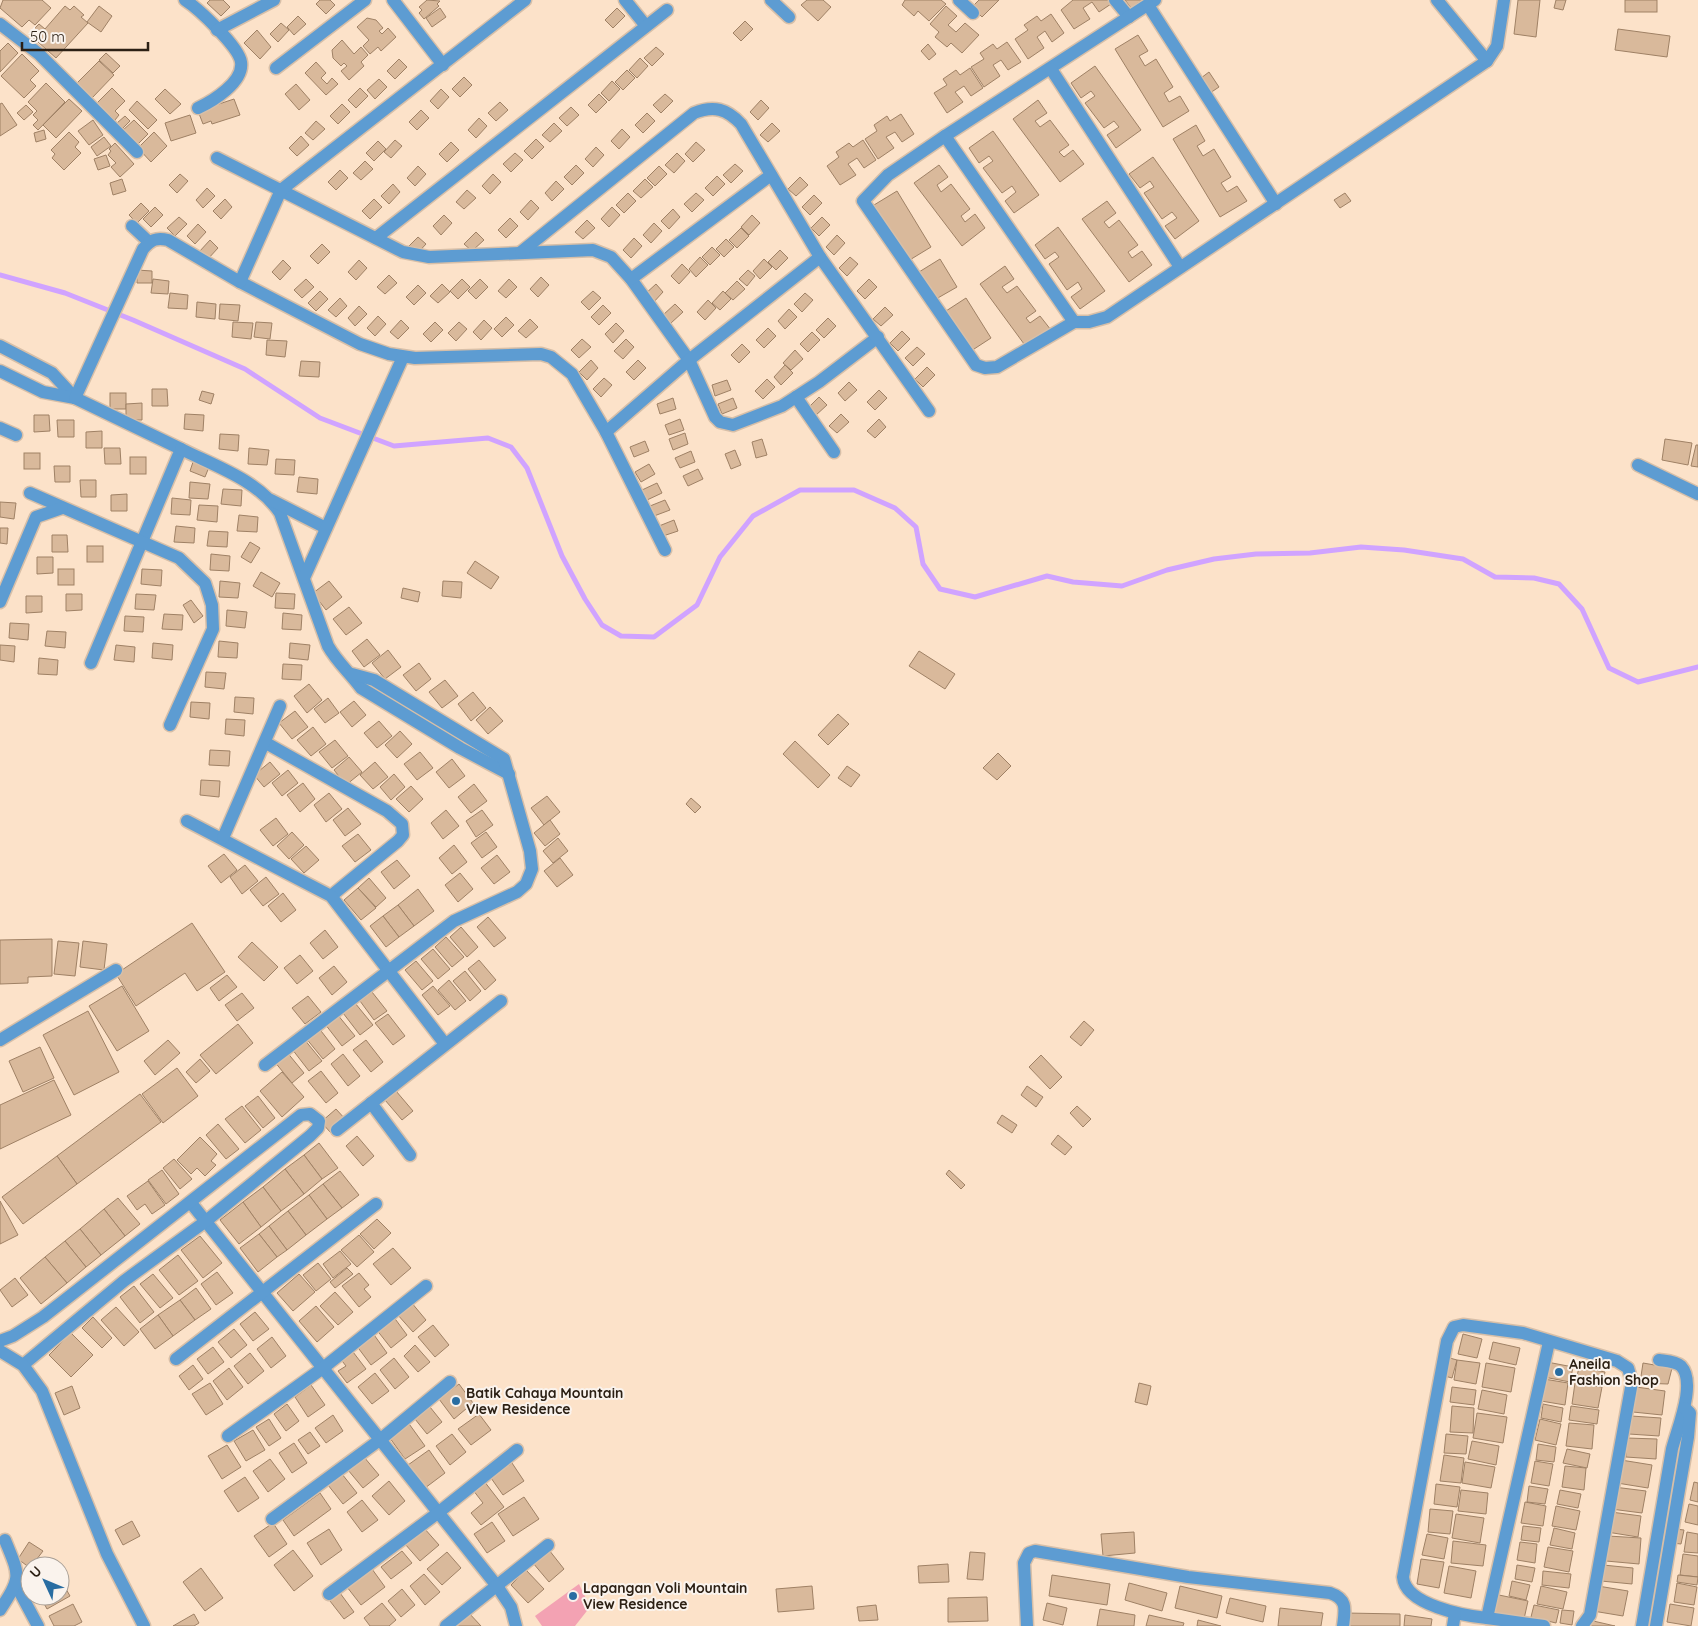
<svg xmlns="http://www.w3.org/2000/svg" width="1698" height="1626" font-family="Quicksand,sans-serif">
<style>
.green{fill:#f3a2b3}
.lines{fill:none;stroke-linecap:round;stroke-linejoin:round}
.stream{stroke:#d0a3ff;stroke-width:5}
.building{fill:#d9b99b;stroke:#9f8165}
.minor-casing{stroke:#d7bfa8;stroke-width:15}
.minor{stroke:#5d9cd2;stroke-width:12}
.poi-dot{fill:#296da2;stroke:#faf3ed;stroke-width:2}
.labels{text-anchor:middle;stroke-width:4;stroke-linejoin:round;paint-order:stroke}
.poi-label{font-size:14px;font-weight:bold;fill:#2c2014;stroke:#faf3ed;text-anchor:start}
</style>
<rect width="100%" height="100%" fill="#fce2c9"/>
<path class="green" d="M579 1584 590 1607 575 1626H542L535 1616Z"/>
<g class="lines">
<path class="stream" d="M0 275 65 293 133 320 245 369 320 418 394 446 488 438 511 447 527 468 562 556 585 599 602 625 621 636 654 637 697 605 720 557 753 516 800 490H854L895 508 916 527 923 564 940 589 975 597 1047 576 1073 582 1122 586 1167 570 1214 559 1256 554 1310 553 1361 547 1404 550 1463 559 1495 577 1534 578 1559 584 1582 609 1609 668 1638 682 1698 667"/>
</g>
<g class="building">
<path d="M3 0H42L51 8 35 25 29 20 22 27 0 8Z"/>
<path d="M210 0H223L230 7 221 16 207 3Z"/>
<path d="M320 0H330L335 5 326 14 316 4Z"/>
<path d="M427 0 440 1 437 4 439 6 424 19 419 13 422 10 419 7Z"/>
<path d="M807 0H823L831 7 818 21 801 5Z"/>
<path d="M905 0H941L946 4 929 21 918 11 914 16 902 5Z"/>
<path d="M979 0H999L982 17 972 7Z"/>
<path d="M1073 0H1108L1111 4 1099 12 1092 2 1083 8 1090 19 1074 29 1061 10Z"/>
<path d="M1125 0H1142L1131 8Z"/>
<path d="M1518 0H1540L1536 37 1514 34Z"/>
<path d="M1556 0H1566L1563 10 1554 8Z"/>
<rect x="1625" y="0" width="32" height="12"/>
<path d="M65 6 70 10 74 6 84 15 81 17 88 23 56 58 29 34 39 24 45 29Z"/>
<path d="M99 6 112 16 101 32 87 22Z"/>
<path d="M946 6 957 16 948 25 956 32 965 23 979 35 962 53 951 43 947 47 935 37 939 32 930 24Z"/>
<path d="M440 8 446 17 432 27 426 18Z"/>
<path d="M617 8 625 16 613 28 605 20Z"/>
<path d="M1051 14 1064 33 1052 42 1045 31 1037 37 1044 48 1028 59 1015 39 1028 30 1024 25 1037 16 1041 21Z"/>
<path d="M298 16 306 24 294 35 287 27Z"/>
<path d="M367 18 376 20 383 28 379 31 382 34 388 28 396 37 381 51 378 47 370 54 363 46 369 40 357 27Z"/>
<path d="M745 21 753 29 741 41 733 33Z"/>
<path d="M281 23 289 30 278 42 270 34Z"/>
<path d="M1618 29 1670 36 1667 57 1615 50Z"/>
<path d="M257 30 271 47 260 59 244 43Z"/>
<path d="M1138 35 1148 51 1139 56 1145 66 1156 59 1173 87 1164 93 1169 102 1180 96 1189 111 1163 127 1115 49Z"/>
<path d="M342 40 354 54 361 47 368 55 361 62 364 66 349 80 341 71 347 66 344 63 341 66 333 58 332 50Z"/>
<path d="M1007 42 1021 62 1008 70 1001 60 993 65 1000 76 984 87 971 67 984 59 980 53 993 44 997 49Z"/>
<path d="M8 43 18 53 0 72V51Z"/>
<path d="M928 44 936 54 929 60 921 51Z"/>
<path d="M656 47 664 54 652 66 644 58Z"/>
<path d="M106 53 120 66 113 73 99 60Z"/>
<path d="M22 54 39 71 30 80 36 86 24 98 1 76Z"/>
<path d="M640 58 648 66 637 78 629 70Z"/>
<path d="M399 59 407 67 395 79 387 71Z"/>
<path d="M99 61 114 75 92 98 77 83Z"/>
<path d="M316 62 326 73 321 78 327 84 332 78 338 84 326 95 305 73Z"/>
<path d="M1095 66 1141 130 1116 148 1107 135 1119 127 1114 121 1104 128 1085 103 1095 96 1091 91 1081 98 1071 83Z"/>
<path d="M970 68 983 88 971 96 964 86 955 92 963 102 947 113 934 93 947 85 943 79 956 70 960 75Z"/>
<path d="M627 70 635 78 623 90 615 82Z"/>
<path d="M1209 72 1219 87 1210 93 1201 78Z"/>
<path d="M464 77 472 85 460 97 452 89Z"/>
<path d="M379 79 387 87 375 99 367 90Z"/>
<path d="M612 81 620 89 609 101 601 93Z"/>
<path d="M46 83 65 102 38 130 33 125 38 120 33 115 37 111 28 102Z"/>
<path d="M296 84 310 100 299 110 285 94Z"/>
<path d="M112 88 125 101 115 111 119 115 115 120 110 115 108 117 95 105Z"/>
<path d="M360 88 368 96 356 108 348 100Z"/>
<path d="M165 89 181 104 170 114 155 99Z"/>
<path d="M441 89 449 97 438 109 430 101Z"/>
<path d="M599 94 607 102 596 113 588 105Z"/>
<path d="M665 94 673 101 661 113 653 105Z"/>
<path d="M69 99 82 111 56 138 43 125Z"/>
<path d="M234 99 240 115 212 124 211 121 203 124 198 111Z"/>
<path d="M761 100 769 108 758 120 750 112Z"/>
<path d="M1038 100 1047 113 1035 121 1040 127 1050 120 1069 145 1059 152 1064 157 1073 150 1084 164 1060 182 1013 119Z"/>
<path d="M137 101 157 120 148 129 129 110Z"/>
<path d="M500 102 508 110 496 121 488 113Z"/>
<path d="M2 103 17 125 0 136V104Z"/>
<path d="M342 104 350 112 338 124 330 116Z"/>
<path d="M26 105 33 112 24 120 17 113Z"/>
<path d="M571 107 579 115 567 126 559 118Z"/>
<path d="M421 110 429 118 417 130 409 122Z"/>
<path d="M647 113 655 121 643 133 635 125Z"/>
<path d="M901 114 914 134 902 142 895 132 886 137 894 148 878 159 865 139 877 131 874 125 887 116 890 121Z"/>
<path d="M190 115 196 133 171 141 165 123Z"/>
<path d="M125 116 130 121 123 128 117 123Z"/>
<path d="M479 118 487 126 476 138 468 130Z"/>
<path d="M93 120 103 135 89 145 78 131Z"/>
<path d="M134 120 148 134 137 145 122 131Z"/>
<path d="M316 121 325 129 313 140 305 133Z"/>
<path d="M554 123 562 131 550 142 542 135Z"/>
<path d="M772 123 780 131 768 142 760 135Z"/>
<path d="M1196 125 1205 141 1197 146 1203 156 1214 149 1231 177 1221 183 1227 192 1237 186 1247 201 1220 217 1173 139Z"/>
<path d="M622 129 630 137 619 149 611 141Z"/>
<path d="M44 130 46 139 36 142 34 133Z"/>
<path d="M993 131 1039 195 1014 213 1005 201 1016 192 1012 186 1002 193 983 168 993 161 989 156 979 163 969 148Z"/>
<path d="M69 132 79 142 75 147 81 153 64 170 52 158 55 154 51 150Z"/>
<path d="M154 132 167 146 151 162 138 148Z"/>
<path d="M301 136 309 145 297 156 289 148Z"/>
<path d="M104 137 111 146 97 156 91 147Z"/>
<path d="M536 139 544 147 532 159 524 151Z"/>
<path d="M395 140 402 146 391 158 384 152Z"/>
<path d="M863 140 876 160 864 168 857 158 848 164 856 175 840 185 827 166 839 157 836 152 849 143 853 147Z"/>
<path d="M378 141 386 149 374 161 366 153Z"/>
<path d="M451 142 459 150 447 162 439 154Z"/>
<path d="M696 142 705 150 693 162 685 154Z"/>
<path d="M115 143 134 164 120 177 111 167 116 163 108 155 111 151 109 149Z"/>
<path d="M596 147 604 155 593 167 585 159Z"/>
<path d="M515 153 523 160 511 172 503 164Z"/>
<path d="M677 153 685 161 674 173 665 165Z"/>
<path d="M106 155 110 166 98 170 94 159Z"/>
<path d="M1153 157 1199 221 1175 239 1165 226 1177 218 1172 212 1162 219 1144 193 1154 187 1150 181 1140 188 1129 174Z"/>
<path d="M365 161 373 169 361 180 353 173Z"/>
<path d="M735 164 743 171 731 183 723 175Z"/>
<path d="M576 165 584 173 572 185 564 177Z"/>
<path d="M939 165 948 177 937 185 941 192 951 184 970 209 961 216 965 222 975 214 985 228 962 246 914 183Z"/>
<path d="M418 166 426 174 415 186 407 178Z"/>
<path d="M659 166 667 174 655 186 647 178Z"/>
<path d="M340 170 348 178 336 190 328 182Z"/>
<path d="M180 174 188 181 177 193 169 185Z"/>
<path d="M493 174 501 182 490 194 482 186Z"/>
<path d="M717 176 725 184 713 196 705 188Z"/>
<path d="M800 177 808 185 796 196 788 189Z"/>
<path d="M122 179 126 191 113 195 110 183Z"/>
<path d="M645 179 653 187 641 198 633 191Z"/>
<path d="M556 181 564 189 552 201 545 193Z"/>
<path d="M393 184 400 192 389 204 381 196Z"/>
<path d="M207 188 215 196 203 208 196 200Z"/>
<path d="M467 190 476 198 464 209 456 202Z"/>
<path d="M897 191 931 247 908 261 874 205Z"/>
<path d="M628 193 636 201 624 213 616 205Z"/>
<path d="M696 193 704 200 692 212 684 204Z"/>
<path d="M1345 193 1351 201 1340 208 1334 200Z"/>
<path d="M814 195 822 203 810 215 802 207Z"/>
<path d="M225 199 232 207 221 219 213 211Z"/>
<path d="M374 199 382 207 370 219 362 211Z"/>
<path d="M531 200 539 208 528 220 520 212Z"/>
<path d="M1107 201 1116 213 1104 222 1109 228 1119 220 1138 245 1128 252 1132 258 1142 251 1152 265 1129 282 1082 219Z"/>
<path d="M141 203 149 211 137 223 129 215Z"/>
<path d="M155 207 163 215 151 227 143 219Z"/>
<path d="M612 207 620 215 609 227 601 219Z"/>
<path d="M673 209 680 217 669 229 661 221Z"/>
<path d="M444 215 452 223 441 235 433 226Z"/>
<path d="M752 215 760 223 749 235 741 227Z"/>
<path d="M179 217 187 224 175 236 167 228Z"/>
<path d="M822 217 830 225 819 236 811 228Z"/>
<path d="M510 218 518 226 506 238 498 230Z"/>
<path d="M587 220 595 228 583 239 575 232Z"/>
<path d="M654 223 662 231 651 243 643 235Z"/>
<path d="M198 224 206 232 195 244 187 236Z"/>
<path d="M1058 227 1105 291 1080 309 1071 297 1082 289 1078 282 1067 290 1049 264 1059 257 1055 252 1045 259 1035 245Z"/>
<path d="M741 228 749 236 737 248 729 240Z"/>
<path d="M476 232 484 240 472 251 464 244Z"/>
<path d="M837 235 845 243 834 255 826 247Z"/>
<path d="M418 237 426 244 415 256 407 248Z"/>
<path d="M634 238 642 246 631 258 623 250Z"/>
<path d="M726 239 734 247 724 257 716 249Z"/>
<path d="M210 240 218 248 207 260 199 252Z"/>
<path d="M322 244 330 252 318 264 310 256Z"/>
<path d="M712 247 720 255 710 265 702 257Z"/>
<path d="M780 250 788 258 776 270 768 262Z"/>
<path d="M700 257 708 265 696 277 689 269Z"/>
<path d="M850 257 858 264 847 276 839 268Z"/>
<path d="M764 259 772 267 760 279 753 271Z"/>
<path d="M940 259 957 287 936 299 919 272Z"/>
<path d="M283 260 291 268 280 280 272 272Z"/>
<path d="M359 260 367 268 356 280 348 272Z"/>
<path d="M682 264 690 272 679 284 671 276Z"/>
<path d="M1005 266 1014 279 1002 287 1007 293 1017 286 1036 311 1026 318 1030 323 1040 316 1051 330 1027 348 980 284Z"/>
<path d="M137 270 152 271V283H137Z"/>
<path d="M748 270 755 276 747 286 739 279Z"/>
<path d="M389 275 397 283 385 294 377 287Z"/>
<path d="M541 277 549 285 538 297 530 289Z"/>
<path d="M153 279 169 281 168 294 151 293Z"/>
<path d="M306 279 314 287 302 298 294 290Z"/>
<path d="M462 279 470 287 458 299 450 291Z"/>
<path d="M480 279 488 287 476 299 468 291Z"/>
<path d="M509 279 517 287 506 298 498 291Z"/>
<path d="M869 279 877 287 865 299 857 291Z"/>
<path d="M737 281 745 289 733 300 725 293Z"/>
<path d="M442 284 450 292 438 303 430 296Z"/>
<path d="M656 284 663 292 652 304 644 295Z"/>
<path d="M418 285 426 293 414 305 406 297Z"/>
<path d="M320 291 328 299 316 311 308 303Z"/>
<path d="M593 291 601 298 589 310 581 302Z"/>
<path d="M723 291 731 299 720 310 712 303Z"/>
<path d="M170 293 188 295 187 309 168 308Z"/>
<path d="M805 293 813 300 802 312 794 304Z"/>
<path d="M340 298 347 306 336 317 328 310Z"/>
<path d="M966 298 991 338 971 351 946 311Z"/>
<path d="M708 300 716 308 705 320 697 312Z"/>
<path d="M197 302 216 304 215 319 196 317Z"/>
<path d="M220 304 240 305 238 321 219 319Z"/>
<path d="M675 304 683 312 671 323 663 315Z"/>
<path d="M603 305 611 313 599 325 591 317Z"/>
<path d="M359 306 367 314 355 326 348 318Z"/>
<path d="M885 307 893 315 881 326 873 319Z"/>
<path d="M789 309 797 317 785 329 778 321Z"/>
<path d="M378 316 386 324 375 336 367 328Z"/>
<path d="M506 317 514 325 502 337 494 329Z"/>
<path d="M828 318 836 326 824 338 816 330Z"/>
<path d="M530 319 538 327 526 338 518 331Z"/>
<path d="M401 320 409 328 398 339 390 332Z"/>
<path d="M484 320 492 328 481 340 473 332Z"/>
<path d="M233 322 253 323 251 339 232 337Z"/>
<path d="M256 322 272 323 270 339 254 337Z"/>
<path d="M435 322 443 330 431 342 423 334Z"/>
<path d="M459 322 467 329 456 341 448 333Z"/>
<path d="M616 323 624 331 613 343 605 334Z"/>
<path d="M768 328 776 336 764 348 756 340Z"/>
<path d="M902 331 910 339 898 351 890 343Z"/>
<path d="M812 332 820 340 808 352 800 344Z"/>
<path d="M582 339 591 347 579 358 571 350Z"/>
<path d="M626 339 634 347 623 359 614 351Z"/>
<path d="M267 340 287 341 285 357 266 355Z"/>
<path d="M742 344 750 352 739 363 731 355Z"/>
<path d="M917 347 925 354 913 366 905 358Z"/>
<path d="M795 350 803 359 791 370 783 363Z"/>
<path d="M591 360 598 368 587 380 579 372Z"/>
<path d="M638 360 646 368 634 380 626 372Z"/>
<path d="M301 361 320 362 319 377 299 376Z"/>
<path d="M785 365 793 373 781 385 774 377Z"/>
<path d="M927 367 935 375 923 387 915 379Z"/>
<path d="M604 378 612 385 601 397 593 389Z"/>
<path d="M767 379 775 387 763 399 755 391Z"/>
<path d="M727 380 731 390 715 396 712 385Z"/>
<path d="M849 382 857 390 845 401 838 393Z"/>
<path d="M152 389H167L168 406H152Z"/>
<path d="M879 390 887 398 875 410 867 402Z"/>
<path d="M202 391 214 394 211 404 199 400Z"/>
<rect x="110" y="393" width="16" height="16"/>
<path d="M819 397 827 405 815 416 807 409Z"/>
<path d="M673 398 676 409 660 414 657 404Z"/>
<path d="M733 398 737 408 722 414 718 404Z"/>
<path d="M142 403V420H126V404Z"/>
<path d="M185 414 204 415 203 431 184 429Z"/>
<path d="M841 414 849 422 837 433 829 426Z"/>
<path d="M34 415H49L50 431 34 432Z"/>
<path d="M680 419 684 430 669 435 665 425Z"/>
<path d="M879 419 886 427 875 438 867 431Z"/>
<path d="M57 420H74V437H58Z"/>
<path d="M102 431V448H86V432Z"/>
<path d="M685 433 688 444 673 450 669 439Z"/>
<path d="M220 434 239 435 238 451 219 449Z"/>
<path d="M762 439 767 455 756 458 752 442Z"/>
<path d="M1665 439 1692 443 1688 465 1662 460Z"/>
<path d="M645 441 649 451 634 457 630 447Z"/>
<path d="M1696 445H1698V467L1691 466Z"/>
<path d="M104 448H120L121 464H105Z"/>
<path d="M249 448 269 450 267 465 248 464Z"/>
<path d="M735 450 741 465 731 469 725 454Z"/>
<path d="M691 451 695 462 680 468 675 458Z"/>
<rect x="24" y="453" width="16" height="16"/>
<rect x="130" y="457" width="16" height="17"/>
<path d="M276 459 295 460 294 475 275 474Z"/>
<path d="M193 462 209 467 205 477 190 471Z"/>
<path d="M649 464 655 474 641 482 635 472Z"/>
<path d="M54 466H70V482H55Z"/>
<path d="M698 469 703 479 688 486 683 476Z"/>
<path d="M299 477 318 479 317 494 297 492Z"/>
<path d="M80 480H96V497H81Z"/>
<path d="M190 482 210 484 208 499 189 498Z"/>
<path d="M657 483 662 493 647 500 642 490Z"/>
<path d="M223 489 242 490 241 506 221 504Z"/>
<path d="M127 494V511H111V495Z"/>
<path d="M172 498 191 500 190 515 171 514Z"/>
<path d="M665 500 670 510 654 516 650 506Z"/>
<path d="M0 502 16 503 14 519 0 517Z"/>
<path d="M199 505 218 506 217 522 197 520Z"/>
<path d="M239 515 258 517 257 532 237 531Z"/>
<path d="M674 520 678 531 663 536 659 526Z"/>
<path d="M176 526 195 528 194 543 174 542Z"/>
<path d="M0 528H8L7 544 0 543Z"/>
<path d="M209 531 228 532 227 547 207 546Z"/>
<path d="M52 535H67L68 552H52Z"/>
<path d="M250 542 260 548 251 563 241 557Z"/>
<rect x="87" y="546" width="16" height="16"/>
<path d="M211 554 230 556 229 571 210 570Z"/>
<path d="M37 557H53V573L37 574Z"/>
<path d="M475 561 499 577 491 589 467 573Z"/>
<rect x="58" y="569" width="16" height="16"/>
<path d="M142 569 162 570 161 586 141 584Z"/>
<path d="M261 572 280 583 272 597 253 586Z"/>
<path d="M220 581 240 583 238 598 219 597Z"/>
<path d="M329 581 342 597 326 610 313 593Z"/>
<path d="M443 581 462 582 461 598 442 596Z"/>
<path d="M403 588 420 592 418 602 401 598Z"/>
<path d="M276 593 295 594 294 609 275 608Z"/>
<path d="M66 594H82V610L66 611Z"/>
<path d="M136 594 156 595 154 610 135 609Z"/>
<path d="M26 596H42V612L26 613Z"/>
<path d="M191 600 203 616 194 623 183 605Z"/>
<path d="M349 607 362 623 346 635 333 619Z"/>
<path d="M227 610 247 612 245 628 226 626Z"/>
<path d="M283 613 302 615 301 630 282 629Z"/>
<path d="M164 614 183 615 182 630 162 629Z"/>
<path d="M125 616 144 617 143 632 124 631Z"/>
<path d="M10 623 29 624 28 640 9 638Z"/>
<path d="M47 631 66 632 65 648 45 646Z"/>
<path d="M367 639 380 655 364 667 352 651Z"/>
<path d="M219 641 238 643 237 658 218 657Z"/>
<path d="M153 643 173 645 172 660 152 658Z"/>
<path d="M290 643 310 645 308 660 289 658Z"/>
<path d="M0 645 15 646 14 662 0 660Z"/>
<path d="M116 645 135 647 134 662 114 660Z"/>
<path d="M388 650 401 667 385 679 372 663Z"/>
<path d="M919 651 955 674 945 689 909 666Z"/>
<path d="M39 658 58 660 57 675 38 674Z"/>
<path d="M419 663 431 679 416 691 403 675Z"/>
<path d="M283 664 302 665 301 680 282 679Z"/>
<path d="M206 672 226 673 224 689 205 687Z"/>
<path d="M445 680 458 696 442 708 429 692Z"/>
<path d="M309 684 322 700 307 713 294 696Z"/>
<path d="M473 692 486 708 471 721 458 704Z"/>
<path d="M235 697 254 698 253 714 234 712Z"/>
<path d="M328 698 339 713 325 723 314 709Z"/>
<path d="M354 701 366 715 352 727 340 712Z"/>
<path d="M191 702 210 703 209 719 190 717Z"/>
<path d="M490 707 503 721 488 734 476 720Z"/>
<path d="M295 711 308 727 292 739 279 723Z"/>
<path d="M838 714 849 724 828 745 818 735Z"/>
<path d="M226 719 245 720 244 736 225 734Z"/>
<path d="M379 721 392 736 377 748 364 733Z"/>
<path d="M313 727 326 744 311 756 297 740Z"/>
<path d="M400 731 412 744 397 758 385 745Z"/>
<path d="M335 740 348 756 332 768 319 752Z"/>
<path d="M795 741 830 775 818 788 783 754Z"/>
<path d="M210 750 230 751 229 766 209 765Z"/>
<path d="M420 752 433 768 417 780 404 764Z"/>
<path d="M998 753 1011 766 997 780 983 768Z"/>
<path d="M349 757 362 772 346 785 334 770Z"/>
<path d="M452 759 465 776 449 788 436 772Z"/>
<path d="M270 762 280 774 264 787 254 775Z"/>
<path d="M375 762 388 777 373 789 360 775Z"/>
<path d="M847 766 860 775 851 787 838 778Z"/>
<path d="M288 770 298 783 282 796 272 783Z"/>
<path d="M394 774 405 787 391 800 380 787Z"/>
<path d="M201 780 220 781 219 797 200 795Z"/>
<path d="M303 783 315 799 300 812 287 795Z"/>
<path d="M474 784 487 801 471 813 458 797Z"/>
<path d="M411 786 423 799 409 812 396 799Z"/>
<path d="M329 793 342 809 326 822 314 805Z"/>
<path d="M547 796 560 812 544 825 531 808Z"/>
<path d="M691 798 701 807 695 813 686 804Z"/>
<path d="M348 808 361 824 345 836 333 820Z"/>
<path d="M446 810 459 826 443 839 431 823Z"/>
<path d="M482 810 493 825 476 837 466 821Z"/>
<path d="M276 818 288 834 273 846 260 830Z"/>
<path d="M550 820 560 834 545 846 534 833Z"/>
<path d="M292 832 304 845 289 859 277 846Z"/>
<path d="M486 832 497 847 482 858 471 843Z"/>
<path d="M358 834 371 850 355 862 342 846Z"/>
<path d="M558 838 568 851 553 863 543 851Z"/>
<path d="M454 845 467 862 452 874 439 858Z"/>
<path d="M306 846 319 860 304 873 291 859Z"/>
<path d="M224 854 237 870 221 883 208 866Z"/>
<path d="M497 855 510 872 494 884 481 868Z"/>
<path d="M560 858 573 875 557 887 544 871Z"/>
<path d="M397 860 410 876 394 889 381 872Z"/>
<path d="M245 865 258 881 242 894 230 877Z"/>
<path d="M460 873 473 889 458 902 445 885Z"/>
<path d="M266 877 279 894 263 906 250 890Z"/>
<path d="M369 878 386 898 376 907 358 888Z"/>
<path d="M358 888 376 908 361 920 344 900Z"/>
<path d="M418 889 434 911 414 926 398 905Z"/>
<path d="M283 893 296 910 281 922 268 906Z"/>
<path d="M398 905 414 926 399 937 383 916Z"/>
<path d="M383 916 399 937 386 947 370 926Z"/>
<path d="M488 917 506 938 494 947 477 927Z"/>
<path d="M192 923 225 972 197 991 185 973 136 1006 116 974Z"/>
<path d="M461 927 478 947 467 957 450 937Z"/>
<path d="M325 930 338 947 323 959 310 943Z"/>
<path d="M446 937 464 957 452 967 435 947Z"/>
<path d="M52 939V976L28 977V983L0 984V940Z"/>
<path d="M58 941 79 943 75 976 54 974Z"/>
<path d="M83 941 107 944 104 970 80 967Z"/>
<path d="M252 942 278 967 264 981 238 957Z"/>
<path d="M433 949 450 969 438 979 421 959Z"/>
<path d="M300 955 313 971 297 984 284 968Z"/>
<path d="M479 960 496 980 485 990 468 969Z"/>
<path d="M416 961 433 981 422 990 405 970Z"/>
<path d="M334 966 347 982 332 995 319 978Z"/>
<path d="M465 971 481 991 470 1001 453 981Z"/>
<path d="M227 975 237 987 219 1001 210 988Z"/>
<path d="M449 980 466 1001 455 1010 438 990Z"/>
<path d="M122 986 149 1031 117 1051 89 1006Z"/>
<path d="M433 986 450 1006 438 1015 422 995Z"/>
<path d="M372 992 387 1011 374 1020 360 1001Z"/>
<path d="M242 993 254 1008 237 1021 225 1005Z"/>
<path d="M308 996 321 1012 305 1024 292 1008Z"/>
<path d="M355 1003 373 1025 360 1035 343 1013Z"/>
<path d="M88 1011 119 1072 74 1095 43 1035Z"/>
<path d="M337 1014 355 1036 342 1046 325 1024Z"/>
<path d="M388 1014 405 1036 393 1045 375 1023Z"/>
<path d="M1084 1021 1094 1030 1081 1046 1070 1037Z"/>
<path d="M238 1024 253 1043 216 1074 200 1055Z"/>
<path d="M318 1027 335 1049 323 1059 305 1037Z"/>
<path d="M304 1039 322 1061 309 1071 292 1049Z"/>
<path d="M168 1040 180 1053 155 1075 144 1061Z"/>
<path d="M366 1040 383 1062 371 1072 353 1050Z"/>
<path d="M40 1047 54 1078 23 1092 9 1061Z"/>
<path d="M286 1051 304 1073 292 1083 274 1061Z"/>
<path d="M343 1054 360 1076 348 1086 331 1064Z"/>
<path d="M1041 1055 1062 1077 1050 1089 1029 1067Z"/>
<path d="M200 1059 210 1071 196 1083 186 1072Z"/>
<path d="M177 1068 198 1096 163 1123 142 1094Z"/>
<path d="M321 1071 338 1093 326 1103 308 1081Z"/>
<path d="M282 1072 304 1097 282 1117 260 1091Z"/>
<path d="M54 1080 71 1115 0 1149V1105Z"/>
<path d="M1027 1086 1043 1097 1036 1107 1021 1095Z"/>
<path d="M396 1091 413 1111 402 1120 385 1100Z"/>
<path d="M140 1094 161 1122 77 1184 57 1156Z"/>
<path d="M258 1096 275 1118 263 1128 245 1106Z"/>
<path d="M242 1106 261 1130 245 1143 225 1119Z"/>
<path d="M1077 1106 1091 1119 1083 1127 1070 1113Z"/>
<path d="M336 1109 346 1120 331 1133 321 1122Z"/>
<path d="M1002 1115 1017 1125 1012 1133 997 1123Z"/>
<path d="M218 1124 239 1149 226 1159 206 1135Z"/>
<path d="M1058 1135 1072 1147 1065 1155 1051 1144Z"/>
<path d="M357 1136 374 1156 363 1166 346 1146Z"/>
<path d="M200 1137 217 1154 211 1161 216 1165 205 1176 197 1168 191 1174 177 1160Z"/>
<path d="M319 1143 338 1168 322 1179 304 1155Z"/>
<path d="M304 1155 322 1179 304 1194 285 1169Z"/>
<path d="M57 1156 77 1184 23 1224 2 1197Z"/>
<path d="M174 1159 192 1179 180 1189 163 1168Z"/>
<path d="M285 1169 304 1194 281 1211 263 1187Z"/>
<path d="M162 1170 179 1194 166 1204 148 1180Z"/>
<path d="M949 1170 965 1185 961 1189 946 1174Z"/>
<path d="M340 1171 359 1195 342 1208 323 1184Z"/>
<path d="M148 1181 165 1205 152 1214 145 1204 137 1210 127 1196Z"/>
<path d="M323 1184 342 1208 327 1219 309 1195Z"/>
<path d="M263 1187 281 1211 261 1227 243 1202Z"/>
<path d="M309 1195 327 1219 306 1235 288 1211Z"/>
<path d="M118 1198 140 1224 125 1236 104 1209Z"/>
<path d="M0 1201 18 1235 0 1244Z"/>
<path d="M243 1202 261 1227 239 1244 220 1220Z"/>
<path d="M104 1209 125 1236 101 1255 80 1229Z"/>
<path d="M288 1211 306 1235 287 1250 269 1226Z"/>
<path d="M377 1219 391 1233 374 1249 360 1234Z"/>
<path d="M269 1226 287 1250 277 1257 259 1234Z"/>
<path d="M80 1229 101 1255 86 1267 65 1241Z"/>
<path d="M259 1234 277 1257 258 1272 240 1248Z"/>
<path d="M359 1235 374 1252 357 1267 341 1250Z"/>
<path d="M200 1236 222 1263 203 1278 181 1250Z"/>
<path d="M65 1241 86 1267 67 1283 45 1257Z"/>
<path d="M393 1248 411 1268 391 1285 373 1264Z"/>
<path d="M340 1251 351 1264 333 1278 323 1264Z"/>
<path d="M178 1255 198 1281 179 1295 159 1270Z"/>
<path d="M45 1257 67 1283 41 1304 20 1278Z"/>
<path d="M318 1263 331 1279 316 1291 303 1275Z"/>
<path d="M347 1268 353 1274 335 1288 330 1282Z"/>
<path d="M217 1272 233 1293 216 1305 201 1284Z"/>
<path d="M359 1273 369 1285 364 1289 371 1297 359 1307 342 1286Z"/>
<path d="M153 1274 173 1298 160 1308 140 1284Z"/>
<path d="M299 1274 315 1292 293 1311 277 1293Z"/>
<path d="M15 1278 28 1295 12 1307 0 1290Z"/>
<path d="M134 1286 154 1312 140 1323 120 1297Z"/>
<path d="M196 1288 211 1309 195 1320 180 1300Z"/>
<path d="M335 1292 353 1312 338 1325 320 1306Z"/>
<path d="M180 1300 195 1320 173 1336 158 1315Z"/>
<path d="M411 1302 426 1320 413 1332 397 1314Z"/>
<path d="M316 1306 334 1327 317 1342 299 1321Z"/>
<path d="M116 1307 139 1332 124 1346 101 1320Z"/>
<path d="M255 1312 269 1329 253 1341 240 1324Z"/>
<path d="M158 1315 173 1336 155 1349 140 1329Z"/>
<path d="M393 1316 407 1335 391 1348 376 1329Z"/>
<path d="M93 1317 112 1338 102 1348 82 1328Z"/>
<path d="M433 1325 449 1345 435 1357 418 1337Z"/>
<path d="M234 1329 247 1345 231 1358 218 1342Z"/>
<path d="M372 1332 387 1353 371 1365 356 1345Z"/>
<path d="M71 1333 93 1355 71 1377 49 1355Z"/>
<path d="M1463 1334 1482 1339 1477 1358 1458 1354Z"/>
<path d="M272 1337 286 1356 271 1368 257 1349Z"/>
<path d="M1493 1342 1520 1348 1516 1365 1489 1359Z"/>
<path d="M415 1345 430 1362 418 1372 404 1356Z"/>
<path d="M213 1347 224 1362 208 1374 197 1359Z"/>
<path d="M350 1348 366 1369 347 1383 338 1371 346 1366 339 1357Z"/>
<path d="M250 1353 264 1371 248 1384 234 1366Z"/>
<path d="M1446 1357 1457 1360 1452 1378 1441 1375Z"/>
<path d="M394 1358 409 1377 395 1389 380 1370Z"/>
<path d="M1457 1360 1480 1363 1476 1384 1454 1380Z"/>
<path d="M1547 1362 1573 1367 1570 1382 1544 1377Z"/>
<path d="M1486 1363 1515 1368 1511 1392 1482 1387Z"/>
<path d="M1643 1363 1672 1368 1668 1384 1640 1383Z"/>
<path d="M193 1365 203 1379 189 1390 179 1376Z"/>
<path d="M1579 1367 1605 1372 1602 1386 1576 1381Z"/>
<path d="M229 1368 243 1387 227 1400 213 1381Z"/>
<path d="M375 1373 389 1391 372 1404 358 1387Z"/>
<path d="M1544 1379 1568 1383 1565 1405 1541 1401Z"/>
<path d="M210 1383 223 1404 206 1415 192 1394Z"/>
<path d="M1139 1383 1151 1386 1147 1405 1135 1402Z"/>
<path d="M1575 1383 1602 1387 1598 1408 1572 1404Z"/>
<path d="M459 1384 473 1403 454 1419 439 1399Z"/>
<path d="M311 1385 325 1405 308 1417 295 1397Z"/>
<path d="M72 1386 80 1408 64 1415 55 1393Z"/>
<path d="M1452 1387 1476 1390 1474 1405 1450 1402Z"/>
<path d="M1636 1387 1665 1391 1662 1415 1633 1412Z"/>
<path d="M1482 1390 1507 1395 1504 1414 1478 1409Z"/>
<path d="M287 1404 299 1421 286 1431 274 1414Z"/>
<path d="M1543 1404 1563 1408 1561 1422 1541 1418Z"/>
<path d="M1452 1406 1474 1408 1473 1433 1450 1432Z"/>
<path d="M1571 1406 1599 1410 1597 1424 1569 1420Z"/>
<path d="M430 1407 442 1422 427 1434 415 1419Z"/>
<path d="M1477 1413 1507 1417 1503 1443 1473 1438Z"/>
<path d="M479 1414 491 1430 471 1445 458 1429Z"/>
<path d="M333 1415 343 1431 326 1443 315 1428Z"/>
<path d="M1631 1416 1661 1418 1659 1436 1629 1434Z"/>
<path d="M269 1419 281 1438 269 1446 256 1427Z"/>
<path d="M1540 1419 1561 1424 1556 1445 1535 1440Z"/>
<path d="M407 1421 425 1446 405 1459 387 1434Z"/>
<path d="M1569 1423 1594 1425 1592 1449 1566 1446Z"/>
<path d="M253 1430 265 1450 246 1461 234 1441Z"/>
<path d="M310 1432 320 1446 308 1454 298 1440Z"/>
<path d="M452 1434 466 1452 450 1465 436 1446Z"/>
<path d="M1446 1434 1468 1436 1466 1454 1444 1453Z"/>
<path d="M1627 1438 1657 1439 1656 1459 1626 1457Z"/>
<path d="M1472 1441 1499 1446 1496 1465 1468 1459Z"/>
<path d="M294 1443 307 1463 292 1473 279 1453Z"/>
<path d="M1538 1444 1556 1447 1554 1462 1536 1460Z"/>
<path d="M227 1445 241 1467 222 1479 208 1456Z"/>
<path d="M1567 1449 1590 1454 1587 1468 1563 1463Z"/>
<path d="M429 1450 445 1473 425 1488 408 1465Z"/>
<path d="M1444 1455 1464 1458 1461 1483 1440 1481Z"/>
<path d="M364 1457 379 1475 363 1488 348 1470Z"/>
<path d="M270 1459 285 1479 268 1492 253 1471Z"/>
<path d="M1621 1460 1652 1465 1648 1488 1617 1483Z"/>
<path d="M1535 1461 1553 1464 1549 1486 1531 1483Z"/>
<path d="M1465 1462 1495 1467 1491 1488 1462 1483Z"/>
<path d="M512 1463 524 1481 503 1495 491 1478Z"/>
<path d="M1565 1466 1586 1468 1584 1490 1562 1487Z"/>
<path d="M342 1474 357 1493 343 1504 328 1485Z"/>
<path d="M245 1477 259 1498 238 1512 224 1491Z"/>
<path d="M389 1481 405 1501 389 1515 372 1496Z"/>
<path d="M484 1481 504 1507 481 1525 471 1513 483 1503 473 1490Z"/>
<path d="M1694 1482 1698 1483V1502L1690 1500Z"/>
<path d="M1436 1484 1460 1487 1457 1507 1434 1504Z"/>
<path d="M1529 1486 1548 1489 1545 1504 1527 1502Z"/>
<path d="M1614 1487 1646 1491 1642 1513 1611 1509Z"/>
<path d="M1461 1490 1488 1493 1486 1514 1458 1511Z"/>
<path d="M1560 1490 1581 1494 1578 1508 1557 1504Z"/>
<path d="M320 1493 331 1509 294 1536 283 1520Z"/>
<path d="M524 1497 539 1519 513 1536 498 1514Z"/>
<path d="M362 1500 378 1520 362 1532 347 1512Z"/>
<path d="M1525 1502 1546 1506 1543 1526 1521 1523Z"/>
<path d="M1689 1504 1698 1506V1525L1685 1522Z"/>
<path d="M1556 1506 1580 1511 1576 1530 1552 1526Z"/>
<path d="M1430 1509 1453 1511 1450 1534 1428 1532Z"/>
<path d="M1611 1512 1641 1516 1638 1537 1607 1532Z"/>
<path d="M1456 1514 1484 1518 1480 1543 1452 1538Z"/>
<path d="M132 1521 140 1536 123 1545 115 1530Z"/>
<path d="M492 1522 505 1541 487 1553 474 1534Z"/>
<path d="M273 1523 287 1544 269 1557 254 1536Z"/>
<path d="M1523 1526 1541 1528 1539 1542 1521 1540Z"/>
<path d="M424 1528 439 1545 420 1561 405 1544Z"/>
<path d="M1554 1528 1575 1533 1572 1549 1550 1545Z"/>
<path d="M329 1529 342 1550 321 1565 307 1543Z"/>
<path d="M1675 1529 1684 1530 1681 1544 1672 1543Z"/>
<path d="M1134 1532 1135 1553 1103 1556 1101 1534Z"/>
<path d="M1687 1532 1698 1534V1553L1684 1552Z"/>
<path d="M1427 1534 1448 1538 1444 1559 1422 1555Z"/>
<path d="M1608 1536 1641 1538 1639 1564 1606 1561Z"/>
<path d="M1453 1541 1486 1545 1483 1566 1451 1563Z"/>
<path d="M29 1542 43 1551 30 1568 18 1559Z"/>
<path d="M1520 1542 1537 1544 1535 1563 1517 1560Z"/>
<path d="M1548 1547 1573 1551 1569 1572 1544 1567Z"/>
<path d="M293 1550 313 1576 294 1591 274 1565Z"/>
<path d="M549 1550 564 1569 549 1582 533 1563Z"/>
<path d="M402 1551 412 1563 391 1579 381 1567Z"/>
<path d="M447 1552 461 1568 442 1585 427 1569Z"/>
<path d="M970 1552 985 1553 983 1580 967 1579Z"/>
<path d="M1683 1554 1698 1556V1577L1680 1575Z"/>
<path d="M1421 1559 1444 1562 1439 1588 1417 1584Z"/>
<path d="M948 1564 949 1582 919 1583 918 1566Z"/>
<path d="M1517 1565 1535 1568 1532 1582 1515 1579Z"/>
<path d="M1603 1565 1633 1568 1632 1584 1601 1581Z"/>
<path d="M1449 1566 1476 1571 1471 1598 1444 1593Z"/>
<path d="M201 1568 223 1598 205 1611 183 1582Z"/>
<path d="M372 1569 385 1587 361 1605 347 1587Z"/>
<path d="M526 1570 544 1589 528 1603 511 1585Z"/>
<path d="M1543 1571 1571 1574 1569 1588 1542 1585Z"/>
<path d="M424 1574 440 1592 425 1605 410 1586Z"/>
<path d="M1052 1575 1110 1584 1107 1605 1049 1596Z"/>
<path d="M1678 1575 1698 1577 1697 1585 1677 1582Z"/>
<path d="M1512 1581 1530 1585 1526 1600 1509 1596Z"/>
<path d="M62 1582 70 1596 47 1609 40 1596H60V1583Z"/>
<path d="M1129 1583 1167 1593 1162 1611 1125 1600Z"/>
<path d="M1677 1583 1697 1587 1694 1605 1674 1602Z"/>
<path d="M812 1586 814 1609 778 1612 776 1589Z"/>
<path d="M1180 1586 1222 1596 1217 1618 1175 1608Z"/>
<path d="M1541 1586 1567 1592 1563 1609 1537 1604Z"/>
<path d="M1598 1586 1628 1591 1623 1616 1593 1611Z"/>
<path d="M402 1589 415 1605 401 1617 388 1601Z"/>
<path d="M340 1593 354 1612 344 1619 330 1601Z"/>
<path d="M1494 1594 1528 1601 1524 1619 1490 1612Z"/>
<path d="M987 1597 988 1621 948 1622V1598Z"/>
<path d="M1230 1598 1266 1606 1263 1622 1226 1613Z"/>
<path d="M382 1603 396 1620 389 1626H370L364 1618Z"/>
<path d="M1047 1603 1067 1608 1063 1625 1043 1620Z"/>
<path d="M73 1604 82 1622 74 1626H54L49 1616Z"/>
<path d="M1670 1604 1694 1608 1691 1626 1667 1622Z"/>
<path d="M876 1605 878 1620 859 1621 857 1607Z"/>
<path d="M1534 1605 1559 1610 1556 1623 1531 1617Z"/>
<path d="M1280 1608 1323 1613 1321 1626H1278Z"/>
<path d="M1100 1609 1135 1615 1134 1626H1097Z"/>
<path d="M1562 1610 1574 1611 1572 1625 1560 1623Z"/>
<path d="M468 1612 481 1626H453Z"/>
<path d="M1346 1613 1400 1614V1626H1345Z"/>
<path d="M194 1614 199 1623 194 1626H173Z"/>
<path d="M1149 1615 1184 1623 1183 1626H1146Z"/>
<path d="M1405 1615 1432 1619 1431 1626H1404Z"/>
<path d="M1198 1620 1221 1626H1197Z"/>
<path d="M1589 1620 1615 1626H1588Z"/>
</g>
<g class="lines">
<g class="minor-casing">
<g id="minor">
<path d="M185 0C199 9 239 47 241 62 244 82 213 101 198 108"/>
<path d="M393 0 443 65"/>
<path d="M625 0 646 26"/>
<path d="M771 0 789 17"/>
<path d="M959 0 973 13"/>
<path d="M1115 0 1129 17"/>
<path d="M1155 0 945 136 888 175 863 201 976 365 985 368 997 367 1074 322H1089L1107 317 1487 61 1497 46 1504 0"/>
<path d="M1437 0 1487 61"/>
<path d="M1148 5 1276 204"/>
<path d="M0 24 39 54 137 152"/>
<path d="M217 30 274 0"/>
<path d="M276 68 365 0"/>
<path d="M1051 69 1180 267"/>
<path d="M945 136 1074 322"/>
<path d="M217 158 403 252 429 257 593 250 611 257 631 279 689 360 715 417 720 422 733 425 782 406 819 382 878 337"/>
<path d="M132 226 149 242"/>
<path d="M376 238 667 10"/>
<path d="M521 252 694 113C714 105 727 109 741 124L820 257 929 411"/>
<path d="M631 279 771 175"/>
<path d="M240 282 360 344 389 354 415 358 541 354 551 357 572 374 606 432 665 550"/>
<path d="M0 346 52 373 75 398"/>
<path d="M0 371 43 392 75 398 181 449 91 663"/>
<path d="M796 397 834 452"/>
<path d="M75 398 143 249C151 240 156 237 168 240L240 282 281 190 525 0"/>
<path d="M0 428 16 435"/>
<path d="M606 432 689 360 820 257"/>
<path d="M181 449C215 466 258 480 280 513L328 646C337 662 350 673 361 688L460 748 509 774"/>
<path d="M1638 465 1698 494"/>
<path d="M30 493 179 558 205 583 212 605 213 629 170 725"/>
<path d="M271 500 326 528"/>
<path d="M304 578 403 357"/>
<path d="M0 602 36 517 62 508"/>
<path d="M266 743 387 811 402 824 403 835 398 841 331 896"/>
<path d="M187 821 331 896 445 1044"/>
<path d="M223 838 280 706"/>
<path d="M0 1040 116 970"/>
<path d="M265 1065 454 921 517 892 526 884 532 869 530 851 504 759 374 680 352 674"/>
<path d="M371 1103 410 1155"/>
<path d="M337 1130 501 1001"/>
<path d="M191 1203 497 1586 511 1607 516 1626"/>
<path d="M0 1341 13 1336 43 1317 301 1115 310 1114 319 1121 318 1128 310 1136 206 1221 124 1281 23 1365"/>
<path d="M0 1351 23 1365 42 1391 107 1554 144 1626"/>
<path d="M176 1359 376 1204"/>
<path d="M228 1436 323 1368 426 1286"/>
<path d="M272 1519 381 1439 450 1382"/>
<path d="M16 1585 38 1626"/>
<path d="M329 1594 439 1512 517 1450"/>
<path d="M0 1610C22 1576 20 1577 5 1540"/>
<path d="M1487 1618C1465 1616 1405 1605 1403 1577L1447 1341 1454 1327 1463 1325 1523 1333 1617 1361 1628 1368 1632 1382 1590 1615 1582 1626"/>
<path d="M446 1626 548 1545"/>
<path d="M1027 1626 1024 1563 1029 1553 1035 1551 1188 1577 1330 1593C1348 1599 1345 1610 1343 1626"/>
<path d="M1453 1626 1455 1613"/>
<path d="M1544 1626 1487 1618 1549 1342"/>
<path d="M1642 1626 1672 1449C1677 1429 1697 1383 1681 1366 1675 1361 1666 1361 1659 1360"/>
<path d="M1656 1626 1688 1437 1690 1413 1685 1408"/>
</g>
</g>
<use href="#minor" class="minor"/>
</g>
<g class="poi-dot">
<circle cx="1559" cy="1372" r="5"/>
<circle cx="456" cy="1401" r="5"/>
<circle cx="573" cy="1596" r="5"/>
</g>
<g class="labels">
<g class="poi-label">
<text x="1569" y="1369">Aneila<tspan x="1569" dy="16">Fashion Shop</tspan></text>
<text x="466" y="1398">Batik Cahaya Mountain<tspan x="466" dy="16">View Residence</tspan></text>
<text x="583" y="1593">Lapangan Voli Mountain<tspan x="583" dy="16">View Residence</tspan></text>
</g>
</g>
<g transform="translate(45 1581) rotate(314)"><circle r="24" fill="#faf3ed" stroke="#a89f96"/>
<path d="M0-4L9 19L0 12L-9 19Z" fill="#296da2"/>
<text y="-8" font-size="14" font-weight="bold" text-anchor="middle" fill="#2c2014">U</text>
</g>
<path d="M22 42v8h126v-8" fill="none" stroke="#2c2014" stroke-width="2.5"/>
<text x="30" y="42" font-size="15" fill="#2c2014" stroke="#faf3ed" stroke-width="4" paint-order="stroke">50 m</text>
</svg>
